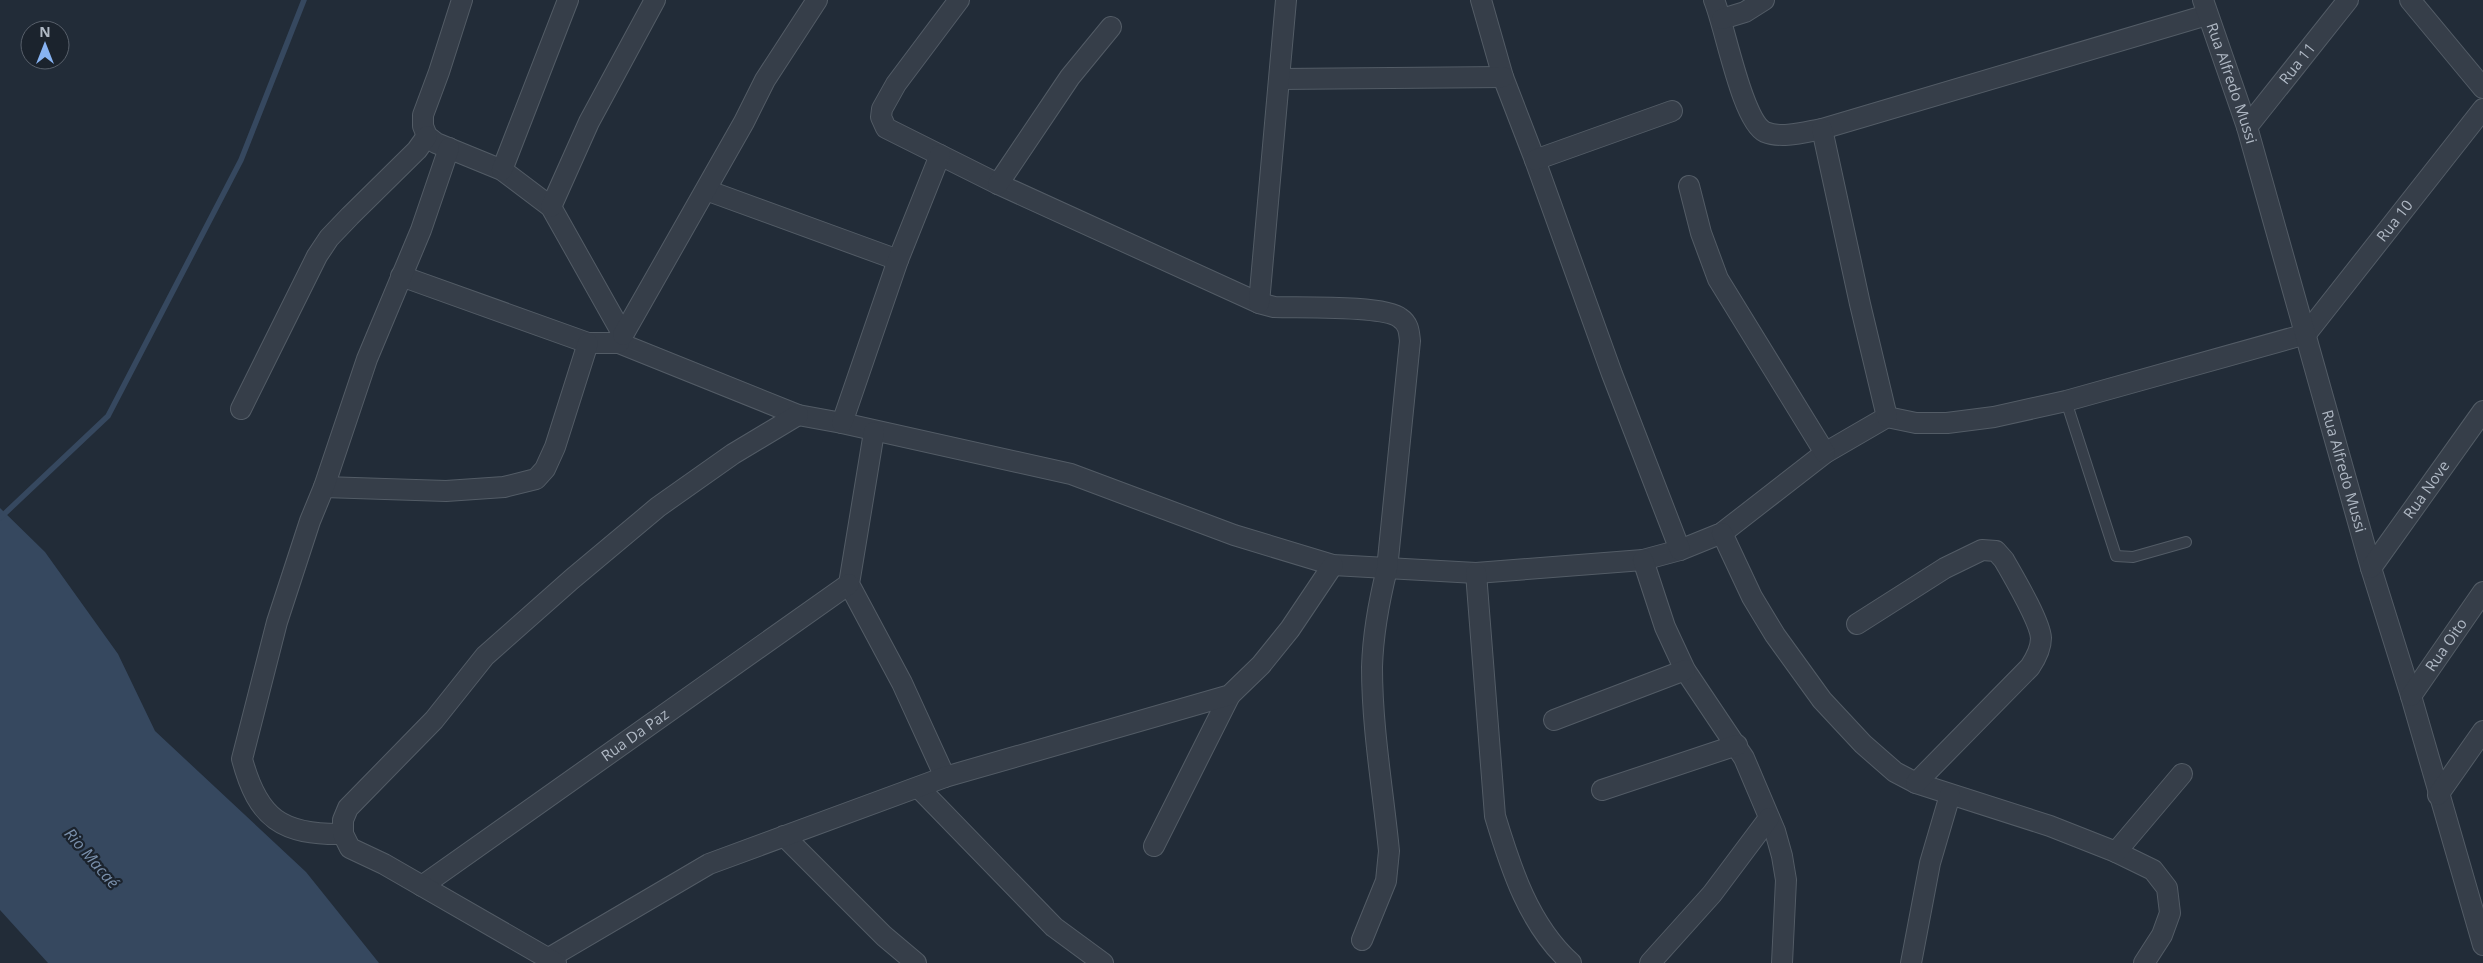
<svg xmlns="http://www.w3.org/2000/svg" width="2483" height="963" font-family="'Open Sans',sans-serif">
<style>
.water{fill:#36485f}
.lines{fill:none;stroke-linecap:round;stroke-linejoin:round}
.stream{stroke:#36485f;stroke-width:5.5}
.service-casing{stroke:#535c66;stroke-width:12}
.minor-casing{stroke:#535c66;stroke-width:22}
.service{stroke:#363e49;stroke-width:10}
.minor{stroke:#363e49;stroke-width:20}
.labels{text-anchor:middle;stroke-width:4.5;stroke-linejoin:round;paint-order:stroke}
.street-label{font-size:15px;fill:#b0b9c5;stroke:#1b232d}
.water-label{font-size:16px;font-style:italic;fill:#7a90ac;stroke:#1b232d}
</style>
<rect width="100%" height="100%" fill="#222c38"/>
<path class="water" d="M0 508 45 552 118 654 155 731 306 872 379 963H48L0 910Z"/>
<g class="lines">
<path class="stream" d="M0 518 108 416 241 160 304 0"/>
<g class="service-casing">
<path id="service" d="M2066 401 2116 556 2133 557 2186 542"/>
</g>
<g class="minor-casing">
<g id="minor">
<path id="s1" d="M462 0 439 72 423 115V126L427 136 436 143 502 170 551 207 623 335 619 343 798 415 842 423 1071 474 1234 535 1333 565 1476 573 1643 560 1680 550 1722 533 1825 453 1887 417 1916 423H1947L1994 417 2066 401 2306 334 2483 109"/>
<path d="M959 0 896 84 882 109 881 117 886 128 998 184 1259 303 1274 307C1299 308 1384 305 1400 318 1409 324 1409 332 1410 341L1387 569C1379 601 1373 634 1372 667 1372 729 1383 790 1389 851L1386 881 1362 940"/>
<path d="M1481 0 1503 77 1535 160 1612 374 1680 550"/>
<path d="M1714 0C1725 26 1742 121 1765 132 1782 139 1805 132 1822 129L2207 15"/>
<path id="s2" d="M2203 0 2247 127 2371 568 2411 696 2483 945"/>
<path d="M2410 0 2483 88"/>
<path d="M1722 19 1745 12 1764 0"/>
<path d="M1280 79 1503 77"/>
<path id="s3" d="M2247 127 2348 0"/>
<path d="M1822 129 1860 304 1887 417"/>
<path d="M1535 160 1672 111"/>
<path d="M502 170 568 0"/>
<path d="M998 184 1070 77 1111 27"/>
<path d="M1689 186 1701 233 1718 279 1825 453"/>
<path d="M706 190 898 260"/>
<path d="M551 207 589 122 655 0"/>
<path d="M401 276 588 343H619"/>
<path d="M1259 303 1286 0"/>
<path d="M623 335 744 122 765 80 817 0"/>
<path d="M241 409 317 256 329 238 350 216 417 150 427 136"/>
<path d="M842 423 898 260 940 155"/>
<path d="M874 432 849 584 902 683 945 777"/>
<path d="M324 487 446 491 504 487 536 479 545 469 555 447 588 343"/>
<path d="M1722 533 1752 597 1775 635 1822 700 1863 744 1895 772 1916 783 2050 826 2116 852 2153 870 2167 888 2170 913 2162 935 2144 963"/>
<path d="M1643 560 1665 627 1685 670 1744 758 1775 831 1782 856 1786 880 1782 963"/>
<path id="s4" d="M2371 568 2483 411"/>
<path d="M1476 573 1495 816C1511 869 1529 925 1571 963"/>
<path d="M1857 624 1945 568 1982 550 1996 551 2004 560C2013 576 2040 621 2041 638 2041 649 2036 658 2030 667L1916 783"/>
<path id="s5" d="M2411 696 2483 592"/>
<path d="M1554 720 1685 670"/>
<path d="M919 788 1054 927 1103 963"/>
<path d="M1602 790 1737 745"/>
<path d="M2438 795 2483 731"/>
<path d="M343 834C282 835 258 819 242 759L277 622 310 521 324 487 367 359 421 230 449 148"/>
<path d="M784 836 884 936 916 963"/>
<path d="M1154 846 1230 695"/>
<path d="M2116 852 2182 774"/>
<path id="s6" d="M422 886 849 584"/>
<path d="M549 958 709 864 945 777 1230 695 1261 665 1290 629 1333 565"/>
<path d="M556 963 384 864 350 848 343 834V820L348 808 434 720 485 656 572 579 658 507 733 454 798 415"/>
<path d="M1650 963 1712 894 1769 818"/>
<path d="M1911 963 1930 863 1950 795"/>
</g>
</g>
<use href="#service" class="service"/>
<use href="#minor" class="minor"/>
</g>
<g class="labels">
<g class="street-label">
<text dy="5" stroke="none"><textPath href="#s3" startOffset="81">Rua 11</textPath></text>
<text dy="5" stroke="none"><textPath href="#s2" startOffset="88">Rua Alfredo Mussi</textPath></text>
<text dy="5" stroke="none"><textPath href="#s1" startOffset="2364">Rua 10</textPath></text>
<text dy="5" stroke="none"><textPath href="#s2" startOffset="492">Rua Alfredo Mussi</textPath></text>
<text dy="5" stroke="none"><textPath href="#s4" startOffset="96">Rua Nove</textPath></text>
<text dy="5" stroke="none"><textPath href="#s5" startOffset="62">Rua Oito</textPath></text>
<text dy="5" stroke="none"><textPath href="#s6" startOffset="261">Rua Da Paz</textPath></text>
</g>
<g class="water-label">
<text transform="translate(92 858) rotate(49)" y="6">Rio Macaé</text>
</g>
</g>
<g transform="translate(45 45)"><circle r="24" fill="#1b232d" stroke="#575f6a"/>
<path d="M0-4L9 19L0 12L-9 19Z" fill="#87b3f3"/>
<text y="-8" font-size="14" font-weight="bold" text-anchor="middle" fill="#b0b9c5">N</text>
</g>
</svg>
